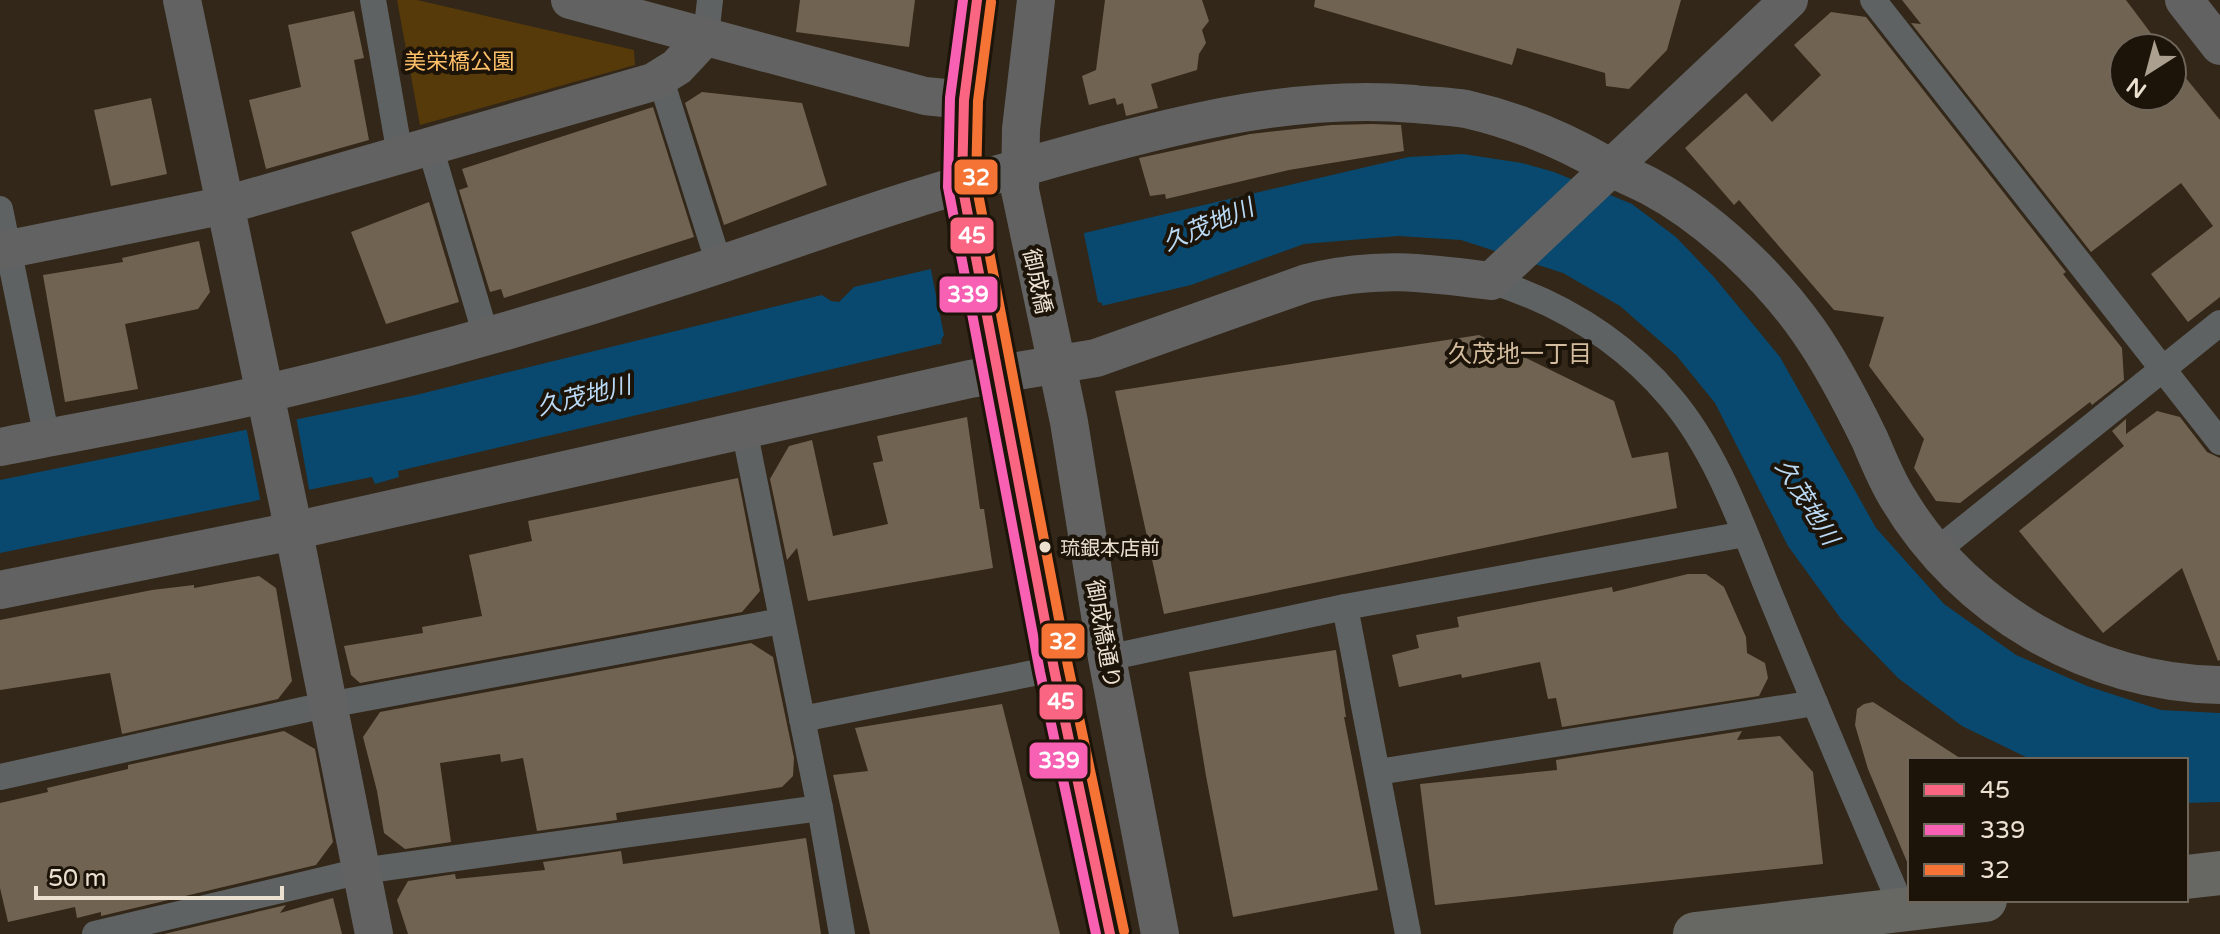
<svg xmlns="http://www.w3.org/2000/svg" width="2220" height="934" font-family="'Varela Round','Noto Sans JP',sans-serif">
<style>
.green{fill:#573a09}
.water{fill:#09496f}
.pier{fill:#322718}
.building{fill:#716351}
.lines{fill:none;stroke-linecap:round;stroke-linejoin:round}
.street{stroke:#5f6263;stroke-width:26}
.secondary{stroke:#626262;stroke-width:38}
.highway{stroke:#676764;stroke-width:44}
.bus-1-casing{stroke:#1c1409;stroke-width:16}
.bus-2-casing{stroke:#1c1409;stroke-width:16}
.bus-3-casing{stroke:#1c1409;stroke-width:16}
.bus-1{stroke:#fa6682;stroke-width:10}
.bus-2{stroke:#f860b3;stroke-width:10}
.bus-3{stroke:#f57335;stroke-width:10}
.bus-dot{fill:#ece0d1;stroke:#1c1409;stroke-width:3}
.labels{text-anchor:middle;stroke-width:8;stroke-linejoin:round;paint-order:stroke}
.bus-label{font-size:20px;fill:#ece0d1;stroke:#1c1409;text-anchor:start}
.park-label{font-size:22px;fill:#fec069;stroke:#1c1409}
.street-label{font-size:22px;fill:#ece0d1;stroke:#1c1409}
.water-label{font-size:24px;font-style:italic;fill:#b9d9f4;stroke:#1c1409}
.neighbourhood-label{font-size:24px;fill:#d4bc9e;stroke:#1c1409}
.line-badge{stroke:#1c1409;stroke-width:3}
.badge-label{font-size:22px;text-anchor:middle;font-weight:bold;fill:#fff}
</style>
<rect width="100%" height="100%" fill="#322718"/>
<path class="green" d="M397 0H417L634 50 635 65 420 125Z"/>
<path class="water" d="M1463 154 1522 163 1554 172 1632 204 1676 237 1714 277 1780 357 1876 528 1944 604 2016 655 2087 686 2161 710 2220 713V802L2186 803V760H2032L1962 726 1898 678 1841 619 1788 546 1715 403 1676 355 1620 306 1563 273 1461 240 1398 236 1304 244 1191 285 398 471 399 477 375 484 372 477 0 553V480L416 395 822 295 831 301 839 302 854 287 1409 157Z"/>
<g class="pier">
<path d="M1083 229 1098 302 1102 303 1103 310 943 348 941 340 944 335 930 265Z"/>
<path d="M296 416 310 494 261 504 246 426Z"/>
</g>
<g class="building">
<path d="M800 0H915L909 47 796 32Z"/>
<path d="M1105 0H1202L1209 21 1202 30 1206 43 1199 54 1197 70 1151 84 1158 108 1126 116 1123 103 1117 105 1115 98 1089 105 1082 76 1096 70Z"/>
<path d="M1315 0H1681L1667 50 1629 89 1606 86 1605 73 1517 48 1512 65 1314 7Z"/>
<path d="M1902 0H2126L2162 48H2124V96H2172V61L2220 120V297L2188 322 2151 274 2213 226 2181 183 2091 252 1911 23 1921 24Z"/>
<path d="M354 11 364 58 354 60 369 140 266 169 249 100 301 87 288 25Z"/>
<path d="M1831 12 1866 17 2066 272 2063 274 2122 348 2124 380 2092 405 2090 402 1960 503 1936 501 1914 468 1924 439 1869 366 1884 317 1834 310 1739 200 1734 205 1685 148 1746 93 1772 122 1821 75 1794 45Z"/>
<path d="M702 92 802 103 827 185 724 225 685 103Z"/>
<path d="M151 98 167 174 111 186 94 110Z"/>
<path d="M653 107 694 237 504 298 501 289 490 292 459 190 468 187 462 169Z"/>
<path d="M1372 124 1401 125 1404 151 1289 170 1166 199 1165 194 1150 196 1139 158 1250 134 1331 125Z"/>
<path d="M429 202 459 302 386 324 351 232Z"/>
<path d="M199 241 210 292 198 309 125 324 138 389 65 402 43 275 123 262 122 258Z"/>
<path d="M1479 335 1614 401 1632 458 1668 452 1677 508 1164 614 1115 391Z"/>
<path d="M2157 411 2180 417 2207 452 2220 458V660L2218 661 2182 568 2103 633 2019 531 2124 446 2112 431 2126 419V434Z"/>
<path d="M967 417 980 509H984L993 568 808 601 797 548 787 560 770 479 789 446 812 440 833 536 888 524 873 463 883 461 877 436Z"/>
<path d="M738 478 760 591 742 612 360 683 351 675 344 646 423 633 422 627 482 616 469 555 532 541 528 521Z"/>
<path d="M1688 574H1706L1724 587 1746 637 1747 653 1765 663 1768 678 1759 696 1562 727 1556 698 1548 699 1540 662 1462 678 1461 674 1399 687 1392 655 1419 648 1416 635 1459 627 1457 617 1612 587 1613 592Z"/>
<path d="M259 576 276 588 292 681 278 699 122 734 110 673 0 690V620L152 590 194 585V588Z"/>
<path d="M751 643 773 657 794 758 793 776 782 787 616 813 617 820 537 831 523 758 501 762 500 754 440 763 451 842 405 849 384 833 377 791 363 737 380 712Z"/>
<path d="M1336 650 1346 717H1344L1378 890 1233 917 1206 776 1189 672Z"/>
<path d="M1873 702 1963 760H1910V869L1868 769 1855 725 1857 709 1864 704Z"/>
<path d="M1002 704 1060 934H870L833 775 868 771 855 728Z"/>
<path d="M284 731 315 749 333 842 316 865 101 916V912L77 918 75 907 8 922 0 888V803L48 792 47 788 128 769V765Z"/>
<path d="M1742 731 1737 740 1780 736 1813 772 1823 864 1435 905 1420 784 1557 770 1556 760Z"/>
<path d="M806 838 821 934H408L397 900 408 881 455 874 456 879 545 870 543 862 621 851 623 864Z"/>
<path d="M333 898 342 934H164L286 905 280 913Z"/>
</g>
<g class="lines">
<g class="street">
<path d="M373 0 400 155"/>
<path d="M1873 0 2220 442"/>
<path d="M706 36 710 0"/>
<path d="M660 77 719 264"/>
<path d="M430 147 486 336"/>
<path d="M0 209 47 438"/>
<path d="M1491 281C1561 303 1623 341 1671 398 1721 457 1746 538 1776 609 1817 709 1860 810 1903 910"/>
<path d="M744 429 820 808 842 934"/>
<path d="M1935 552 2220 323"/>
<path d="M1345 607 1408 934"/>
<path d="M1107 658 1345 607 1745 534"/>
<path d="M802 719 1054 669"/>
<path d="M1378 772 1815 703"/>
<path d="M0 777 307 709 781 621"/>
<path d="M95 934 361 871 820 808"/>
</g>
<g class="secondary">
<path d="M182 0 289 508 374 934"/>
<path d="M570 0 925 96 964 100"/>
<path d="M977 0 964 100 962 184 1054 669 1110 934"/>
<path d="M1036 0 1021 129 1020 190 1069 422 1107 658 1160 934"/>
<path d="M2184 0 2220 46"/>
<path d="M0 251 226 205 653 82 677 67 706 36"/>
<path d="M0 447C87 430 173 415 259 395 398 363 537 324 672 280 752 255 831 225 911 200 967 182 1024 167 1081 151 1190 121 1301 94 1415 104 1432 106 1449 106 1466 109 1514 120 1563 140 1606 165 1620 173 1636 179 1651 187 1709 218 1770 276 1808 330 1832 364 1852 403 1870 440 1878 459 1886 479 1897 497 1964 610 2090 683 2220 685"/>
<path d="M0 590 293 531 970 379 1096 358 1307 283C1376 266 1422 272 1491 281L1789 0"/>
</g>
<g class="highway">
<path d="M2186 877 2220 873"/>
<path d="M1695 934 1985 900"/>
</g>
<g class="bus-1-casing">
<path id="bus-1" d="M977 0 964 100 962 184 1054 669 1110 934"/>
</g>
<g class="bus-2-casing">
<path id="bus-2" d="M963 0 950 98 948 187 1040 672 1096 934"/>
</g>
<g class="bus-3-casing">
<path id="bus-3" d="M991 2 978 101 976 183 1068 666 1124 931"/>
</g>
<use href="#bus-1" class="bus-1"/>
<use href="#bus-2" class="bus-2"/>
<use href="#bus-3" class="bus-3"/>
</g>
<circle class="bus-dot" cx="1045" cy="547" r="7"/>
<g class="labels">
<g class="bus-label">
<text x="1060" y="555">琉銀本店前</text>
</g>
<g class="park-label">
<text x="459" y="69">美栄橋公園</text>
</g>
<g class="street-label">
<text transform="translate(1038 281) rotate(78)" y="8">御成橋</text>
<text transform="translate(1104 634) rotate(80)" y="8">御成橋通り</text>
</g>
<g class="water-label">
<text transform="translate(1208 225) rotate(-23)" y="8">久茂地川</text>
<text transform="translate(584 396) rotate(-14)" y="8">久茂地川</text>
<text transform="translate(1807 502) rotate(58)" y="8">久茂地川</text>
</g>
<g class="neighbourhood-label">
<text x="1520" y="362">久茂地一丁目</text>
</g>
</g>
<g class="line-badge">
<rect x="953" y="158" width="46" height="38" rx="8" fill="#f57335"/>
<rect x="949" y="216" width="46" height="39" rx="8" fill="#fa6682"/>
<rect x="938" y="275" width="61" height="39" rx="8" fill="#f860b3"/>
<rect x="1040" y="622" width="46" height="38" rx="8" fill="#f57335"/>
<rect x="1038" y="683" width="46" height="38" rx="8" fill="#fa6682"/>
<rect x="1028" y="741" width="61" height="39" rx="8" fill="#f860b3"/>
</g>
<g class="badge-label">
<text x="976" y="185">32</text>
<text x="972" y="243">45</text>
<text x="968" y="302">339</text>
<text x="1063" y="649">32</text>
<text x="1061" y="709">45</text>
<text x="1059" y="768">339</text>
</g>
<rect x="1908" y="758" width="280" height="144" fill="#1c1409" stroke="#6f6659" stroke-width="2"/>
<rect x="1924" y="784" width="40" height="12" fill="#fa6682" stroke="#6f6659" stroke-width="2"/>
<text x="1980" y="798" font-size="24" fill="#ece0d1">45</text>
<rect x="1924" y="824" width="40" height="12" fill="#f860b3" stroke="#6f6659" stroke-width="2"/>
<text x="1980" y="838" font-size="24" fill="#ece0d1">339</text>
<rect x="1924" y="864" width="40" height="12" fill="#f57335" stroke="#6f6659" stroke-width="2"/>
<text x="1980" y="878" font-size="24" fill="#ece0d1">32</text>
<g transform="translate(2148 72) rotate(216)"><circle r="38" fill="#1c1409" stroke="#6f6659" stroke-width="2"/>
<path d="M0-6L14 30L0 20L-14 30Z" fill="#ab9f90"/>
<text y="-12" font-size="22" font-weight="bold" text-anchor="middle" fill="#ece0d1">N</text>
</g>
<path d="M36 886v12h246v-12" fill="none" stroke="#ece0d1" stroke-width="4"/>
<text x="48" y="886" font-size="24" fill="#ece0d1" stroke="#1c1409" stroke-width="6" paint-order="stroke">50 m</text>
</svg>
